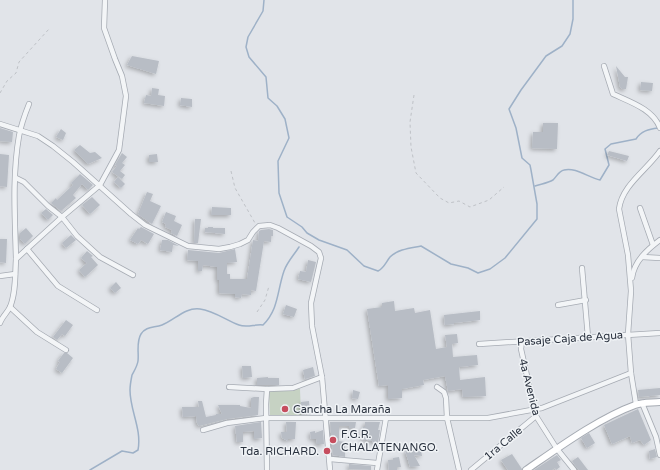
<svg xmlns="http://www.w3.org/2000/svg" width="660" height="470" font-family="'Varela Round',sans-serif">
<style>
.green{fill:#c6d2c3}
.lines{fill:none;stroke-linecap:round;stroke-linejoin:round}
.stream{stroke:#9eb1c7;stroke-width:1.5}
.building{fill:#b8bdc5;filter:url(#shadow)}
.street-casing{stroke:#a6abb3;stroke-width:6}
.secondary-casing{stroke:#a6abb3;stroke-width:8}
.path{stroke:#bfc2c7;stroke-width:1;stroke-dasharray:3 3;stroke-linecap:butt}
.street{stroke:#f3f5f7;stroke-width:4.5}
.secondary{stroke:#fff;stroke-width:6}
.poi-dot{fill:#c64d5e;stroke:#f0f3f6;stroke-width:1.5}
.labels{text-anchor:middle;stroke-width:3;stroke-linejoin:round;paint-order:stroke}
.street-label{font-size:11px;fill:#2a323f;stroke:#f0f3f6}
.poi-label{font-size:11px;fill:#2a323f;stroke:#f0f3f6;text-anchor:start}
</style>
<defs>
<filter id="shadow"><feDropShadow dx="-2" dy="2" stdDeviation="2" flood-color="#0004"/></filter>
</defs>
<rect width="100%" height="100%" fill="#e1e4e9"/>
<path class="green" d="M300 389 301 415 270 416 269 391Z"/>
<g class="lines">
<g class="stream">
<path d="M264 0 263 11 248 37 246 47 249 57 266 77 268 98 277 106 285 119 289 138 278 161 279 193 287 217 302 227 307 233 319 240 347 250 364 266 378 271C384 268 386 262 390 257 398 249 411 248 421 246L451 264 468 268 478 273 490 269 505 258 537 219V204L531 170 530 165 522 158 516 128 509 109 521 90 546 56 562 46 570 34 573 19V0"/>
<path d="M535 186C541 184 548 183 553 180 557 176 559 171 564 170 576 167 589 178 600 180L609 165 605 149 611 144 636 139C641 131 649 129 658 128"/>
<path d="M90 470 122 451 133 453 138 450C142 429 130 411 130 390 130 386 131 380 132 375 134 371 137 367 138 361 139 353 136 342 141 334 146 326 154 328 162 325 175 320 185 307 200 309 214 311 226 320 239 325 247 328 255 324 263 325 279 309 277 291 284 271 287 262 294 255 299 247"/>
</g>
</g>
<g class="building">
<path d="M132 56 159 61 156 74 127 65Z"/>
<path d="M616 66 625 77H628L626 89H622L620 87Z"/>
<path d="M641 82 653 83 652 91 640 90Z"/>
<path d="M152 88 159 89 158 95 165 96 164 106 144 103 146 95 151 96Z"/>
<path d="M181 98 192 99V107L180 105Z"/>
<path d="M543 123H558L557 149 532 148 533 132H543Z"/>
<path d="M0 128 13 132 12 142 0 141Z"/>
<path d="M61 129 66 133 63 140 56 137Z"/>
<path d="M80 145 90 153 95 152 102 158 88 164 74 150Z"/>
<path d="M609 151 629 156 627 161 607 155Z"/>
<path d="M122 153 127 157 122 163 125 165 120 171 125 175 122 179 112 172 117 166 115 165Z"/>
<path d="M0 154 9 155 7 187 0 186Z"/>
<path d="M157 154 158 162H149V155Z"/>
<path d="M80 174 93 185 88 190 82 184 73 195 76 198 61 211 51 203 56 198 57 200 73 185 71 183Z"/>
<path d="M118 177 125 184 121 188 114 182Z"/>
<path d="M147 192 153 194 150 201 161 206 152 224 138 214Z"/>
<path d="M92 197 100 205 90 214 82 205Z"/>
<path d="M212 207 231 208V215H211Z"/>
<path d="M46 209 53 215 48 220 41 213Z"/>
<path d="M166 212 176 216 174 221 182 225 177 236 171 233 172 230 165 227 166 224 162 222Z"/>
<path d="M195 219H201L198 243H194Z"/>
<path d="M141 227 154 234 148 244 141 240 138 244 130 240 138 228 139 229Z"/>
<path d="M208 227H213V228H225V234L205 232V228H208Z"/>
<path d="M26 228 33 236 25 244 20 239V233Z"/>
<path d="M269 229 273 230V236H271V242L264 241 256 291 251 290V295L242 294 241 298 235 297V294L219 293V280H217V267L203 265 202 271H198V261L187 260 188 250 219 253 235 249 237 262 227 263V274H230V279H247L253 240 258 241 259 231 261 230Z"/>
<path d="M71 235 76 240 66 248 62 243Z"/>
<path d="M0 239H7L6 263 0 262Z"/>
<path d="M162 240H168L179 246 173 245 172 252 160 250Z"/>
<path d="M87 251 93 256 91 257 98 265 85 277 79 270 87 263 81 258Z"/>
<path d="M308 260 316 262 311 282 298 279 300 271 306 272Z"/>
<path d="M116 282 121 288 115 293 110 288Z"/>
<path d="M394 301 395 311 414 308 415 313 430 310 436 349 447 347 445 335 457 334 458 343 452 344 453 357 477 355 478 365 459 367 460 380 485 377 486 396 463 397 462 389 448 391 445 376 423 380 424 385 402 389V398L388 399V385L379 386 367 309 382 307V303Z"/>
<path d="M286 305 297 309 294 317 283 314Z"/>
<path d="M480 311V320L454 323V324L445 325 444 315Z"/>
<path d="M66 320 73 325 65 336 62 334 57 340 53 337Z"/>
<path d="M64 353H67L73 358 62 373 56 369 60 362 58 361Z"/>
<path d="M242 366H251L252 377 243 378Z"/>
<path d="M313 367 315 376 305 379 303 370Z"/>
<path d="M268 377V378H279V385H257V378Z"/>
<path d="M660 388V395L639 397 638 390Z"/>
<path d="M353 390 360 392 358 399 352 398Z"/>
<path d="M254 397H259L258 415 227 419 199 426 197 423 196 416 183 417 182 407H199L198 401H202L206 417 216 415V414H222L218 405H240V406L251 408V398Z"/>
<path d="M309 401 310 414H301V402Z"/>
<path d="M638 409 651 440 644 445 640 440 632 443 630 436 612 444 604 425Z"/>
<path d="M261 422 262 438 254 439V431L243 432V442H237L235 426Z"/>
<path d="M286 422H296L295 439H288V441L282 438 281 432H287Z"/>
<path d="M330 422H356L355 428H349V426H339V441L345 442V457L333 455Z"/>
<path d="M365 422H380L378 430H380L378 443 372 442 373 441 362 439 363 427H365Z"/>
<path d="M323 430 324 444H316L317 439H311L310 432 315 431V433Z"/>
<path d="M589 433 595 443 587 448 581 438Z"/>
<path d="M412 449 421 450 422 456 414 455 420 466 410 467 405 450H412Z"/>
<path d="M655 449 657 457 650 459 649 451Z"/>
<path d="M512 454 522 469V470H508L501 460Z"/>
<path d="M557 455 561 460 557 462 560 467 556 470 555 468 552 470H534Z"/>
<path d="M399 457 401 467H397V470H389L388 460H393V458Z"/>
<path d="M578 457 588 470H579L577 468 572 461Z"/>
<path d="M349 464 371 466V470L349 469Z"/>
</g>
<g class="lines">
<g class="street-casing">
<g id="street">
<path d="M604 66 613 94C630 102 653 109 660 128"/>
<path d="M0 124 38 136 53 146 73 162 131 214 145 225 188 246 219 249 230 247 240 244 248 240 253 232 259 226 270 225 278 228 311 246 319 252 321 258 311 303 312 326 322 377 330 470"/>
<path d="M16 178 24 182 48 206 62 217 77 236 100 257 133 275"/>
<path d="M640 208 653 245"/>
<path d="M27 249 58 286 97 310"/>
<path d="M642 257 660 258"/>
<path d="M16 259C15 219 12 176 19 136 21 125 25 114 29 104"/>
<path d="M582 268 588 337"/>
<path d="M0 276 15 274"/>
<path d="M632 278C634 261 648 249 660 240"/>
<path d="M558 305 586 300"/>
<path d="M10 307 37 332 66 350"/>
<path d="M0 323C2 317 7 313 10 307 16 293 15 274 16 259L62 217 100 185 119 150 126 96 122 76 115 59 104 28 105 0"/>
<path d="M522 341 521 349 536 416 557 449 574 470"/>
<path d="M479 344 660 333"/>
<path d="M229 387 267 389 293 388 322 377"/>
<path d="M437 387 444 392 446 398 447 418 459 470"/>
<path d="M642 403 656 437 660 455"/>
<path d="M636 404 631 373 628 334 631 291 628 255 619 209C622 185 647 170 660 151"/>
<path d="M203 430 227 423 266 418H488L542 408 631 373"/>
<path d="M330 459 377 463"/>
<path d="M267 470 266 404 267 389"/>
<path d="M377 470 386 418"/>
<path d="M471 470 536 416"/>
</g>
</g>
<g class="secondary-casing">
<path id="secondary" d="M526 470C558 448 599 418 635 405 643 402 652 403 660 402"/>
</g>
<g class="path">
<path d="M0 93 7 81 16 73 19 62 49 29"/>
<path d="M414 95 410 122 411 147 416 173 440 198 449 203 459 201 470 207 489 200 504 187"/>
<path d="M231 171 235 188 255 223"/>
<path d="M257 312 265 300 269 286"/>
</g>
<use href="#street" class="street"/>
<use href="#secondary" class="secondary"/>
</g>
<g class="poi-dot">
<circle cx="285" cy="409" r="4"/>
<circle cx="333" cy="440" r="4"/>
<circle cx="327" cy="451" r="4"/>
</g>
<g class="labels">
<g class="street-label">
<text transform="translate(570 338) rotate(-4)" y="4">Pasaje Caja de Agua</text>
<text transform="translate(530 387) rotate(76)" y="4">4a Avenida</text>
<text transform="translate(503 443) rotate(-40)" y="4">1ra Calle</text>
</g>
<g class="poi-label">
<text x="293" y="413">Cancha La Maraña</text>
<text x="341" y="438">F.G.R.<tspan x="341" dy="13">CHALATENANGO.</tspan></text>
<text x="319" y="455" text-anchor="end">Tda. RICHARD.</text>
</g>
</g>
</svg>
